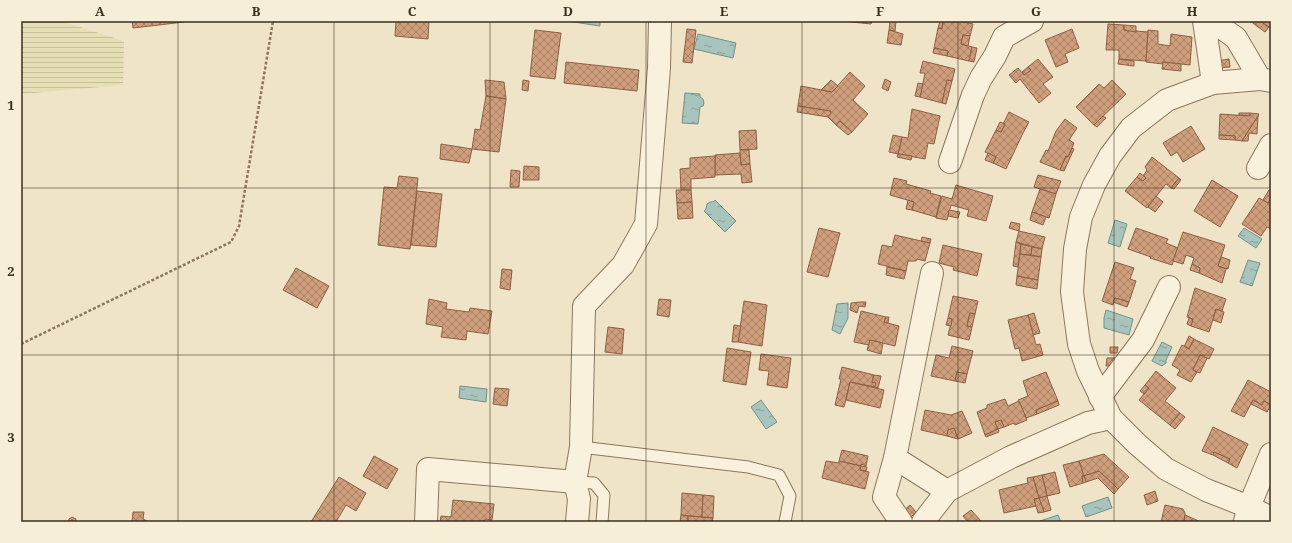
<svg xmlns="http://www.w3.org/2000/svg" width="1292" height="543" font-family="'Noto Serif',serif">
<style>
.farmland{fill:url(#farmland-rules)}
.water{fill:url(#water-ripples);stroke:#6f938a}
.building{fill:url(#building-cross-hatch);stroke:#8d5f41}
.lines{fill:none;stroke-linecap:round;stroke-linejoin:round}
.service-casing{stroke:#8d765c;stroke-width:13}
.minor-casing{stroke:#8d765c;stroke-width:24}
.path{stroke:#8d765c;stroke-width:2.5;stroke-dasharray:3 2;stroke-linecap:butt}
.service{stroke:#faf1dc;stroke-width:11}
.minor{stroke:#faf1dc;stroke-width:22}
.grid{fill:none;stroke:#3d2e20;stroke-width:1;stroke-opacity:0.55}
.neatline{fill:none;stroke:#3d2e20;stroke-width:1.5}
.grid-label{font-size:13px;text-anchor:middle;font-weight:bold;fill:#3d2e20}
</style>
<defs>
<pattern id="farmland-rules" width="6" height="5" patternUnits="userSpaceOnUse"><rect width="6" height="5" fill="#e6deb5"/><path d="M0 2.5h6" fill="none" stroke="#c6bf9b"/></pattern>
<pattern id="water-ripples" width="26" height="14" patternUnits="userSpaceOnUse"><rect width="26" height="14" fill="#a9c4bc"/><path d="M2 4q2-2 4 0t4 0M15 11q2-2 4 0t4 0" fill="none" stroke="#8ba098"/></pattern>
<pattern id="building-cross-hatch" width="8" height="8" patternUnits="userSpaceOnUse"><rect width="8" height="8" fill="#cf9f7d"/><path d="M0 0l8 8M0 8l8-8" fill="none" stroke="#a98266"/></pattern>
</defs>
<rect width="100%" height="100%" fill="#f0e4c8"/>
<path class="farmland" d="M21 21H61L124 41 123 85 21 94Z"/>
<g class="water">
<path d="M567 21H600V26Z"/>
<path d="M698 34 736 43 733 58 694 49Z"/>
<path d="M685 93 700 94V97L703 99 704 103 703 106 700 107 698 124 682 123Z"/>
<path d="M715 200 736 221 725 232 704 211 706 209 707 204 710 202H713Z"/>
<path d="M1115 220 1127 224 1120 247 1108 243Z"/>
<path d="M1244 228 1262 239 1256 248 1238 236Z"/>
<path d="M1248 260 1260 263 1252 286 1240 282Z"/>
<path d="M848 303V318L840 334 832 330 837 304Z"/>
<path d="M1106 310 1133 319 1129 335 1104 328V318Z"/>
<path d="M1162 342 1172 347 1166 360V363L1162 366 1152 361Z"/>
<path d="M460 386 487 389 486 402 459 398Z"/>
<path d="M761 400 777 422 766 429 751 407Z"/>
<path d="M1108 497 1112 508 1086 517 1082 506Z"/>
<path d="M1058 515 1061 522H1040V521Z"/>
</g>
<g class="building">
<path d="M132 21H184V22L133 28Z"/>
<path d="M396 21H429L428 39 395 36Z"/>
<path d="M842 21H872L871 24Z"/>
<path d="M890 21H896L895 31 889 30Z"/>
<path d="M940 21H943L942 29 938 28Z"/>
<path d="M943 21H959L973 24 970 36 963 35 961 44 972 47 969 61 947 56 948 51 934 48 938 28 942 29Z"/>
<path d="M1250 21H1260L1269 27 1265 32Z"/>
<path d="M1260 21H1271V29L1269 27Z"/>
<path d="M1108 24 1124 25V30L1148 32 1146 61 1119 59V50H1106Z"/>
<path d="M1124 25 1136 26V32L1124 30Z"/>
<path d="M687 29 696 30 692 63 683 62Z"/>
<path d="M1072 29 1079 48 1065 54 1068 62 1056 67 1045 40Z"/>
<path d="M535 30 561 33 555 79 530 76Z"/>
<path d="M889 30 903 34 901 45 887 43Z"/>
<path d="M1148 30 1158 31V44L1170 46 1171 34 1192 37 1190 65 1163 62V64L1146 62Z"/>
<path d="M963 35 970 36 968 46 961 44Z"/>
<path d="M972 47 977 48 974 62 969 61Z"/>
<path d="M934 48 948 51 947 56 933 53Z"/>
<path d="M1038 59 1053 77 1043 84 1051 93 1039 103 1020 79 1016 83 1009 75 1018 68 1024 75 1031 70 1028 67Z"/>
<path d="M1119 59 1134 61V66L1118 64Z"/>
<path d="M1229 59 1230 67 1218 68 1217 61Z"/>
<path d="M923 61 955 69 952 81 947 80 942 103 920 97 925 73H920Z"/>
<path d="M566 62 639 70 637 91 564 83Z"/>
<path d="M1163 62 1181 64V71L1162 69Z"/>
<path d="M1028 67 1031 70 1024 75 1022 72Z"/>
<path d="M850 72 865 86 853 100 868 114 852 132 840 121 836 125 828 117 831 113 830 111 798 106 801 86 832 92Z"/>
<path d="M885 79 891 82 888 91 882 88Z"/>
<path d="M485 80 504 82 506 99 486 96Z"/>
<path d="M523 80 529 81 528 91 522 90Z"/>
<path d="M831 80 838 86 832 92 821 90Z"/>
<path d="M947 80 952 81 946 104 942 103Z"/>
<path d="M1112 80 1126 94 1094 125 1076 107 1099 84 1104 88Z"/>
<path d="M918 83 923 84 920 97 915 96Z"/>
<path d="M486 96 506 99 499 152 472 149 475 129 480 130Z"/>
<path d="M798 106 830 111 831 113 828 117 797 112Z"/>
<path d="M912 109 940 116 934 144 928 143 925 159 898 154 902 137 908 138Z"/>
<path d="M1009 112 1029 122 1023 133 1006 169 993 163 996 157 985 152 996 130 1001 132 1005 124H1003Z"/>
<path d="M1239 113H1250V116L1239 115Z"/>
<path d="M1250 113 1259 114 1258 116 1242 141 1235 140V136L1219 135 1220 114 1250 116Z"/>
<path d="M1103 116 1106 118 1097 127 1094 125Z"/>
<path d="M1258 116 1257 134 1249 133 1248 141H1242Z"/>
<path d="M1065 119 1077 128 1069 140 1074 143 1068 157 1066 156 1060 170 1040 162 1046 150 1048 151 1056 131Z"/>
<path d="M840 121 852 132 848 135 836 125Z"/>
<path d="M1000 122 1005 124 1001 132 996 130Z"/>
<path d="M1191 126 1205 149 1183 162 1177 152 1171 156 1163 143Z"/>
<path d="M756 130 757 149 740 150 739 131Z"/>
<path d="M893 135 902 137 898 154 889 152Z"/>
<path d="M1219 135 1235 136V140L1219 139Z"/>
<path d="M441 144 472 149 469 163 440 159Z"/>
<path d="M1072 148 1074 149 1064 171 1060 170 1066 156 1068 157Z"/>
<path d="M740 150H749L750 164 741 165Z"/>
<path d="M740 153 741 165 750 164 752 182 742 183 741 174 715 175V155Z"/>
<path d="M988 153 996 157 993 163 985 160Z"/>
<path d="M898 154 912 156 911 160 897 157Z"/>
<path d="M715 156V177L691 179V190H681L680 169 690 168V158Z"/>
<path d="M1152 157 1179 178 1171 188 1166 184 1147 208 1125 191 1137 177 1143 181 1146 178 1143 176 1147 170 1145 167Z"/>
<path d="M524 166 539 167V180H523Z"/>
<path d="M511 170 520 171 519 187H510Z"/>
<path d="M1140 173 1146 178 1143 181 1137 177Z"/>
<path d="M1038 175 1061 181 1056 194 1034 187Z"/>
<path d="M399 176 418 178 410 249 378 245 384 187 397 188Z"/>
<path d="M894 178 907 181 906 184 931 191 930 193 941 196 936 217 912 210 914 202 890 195Z"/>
<path d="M1179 178 1181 180 1174 189 1171 188Z"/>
<path d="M1212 180 1238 196 1220 227 1194 211Z"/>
<path d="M956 185 993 196 986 221 967 216 969 210 951 205 947 220 936 218 942 196 952 199Z"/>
<path d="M1040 189 1056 194 1049 218 1032 212Z"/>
<path d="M676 190H691L692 202 677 203Z"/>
<path d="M1269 190 1271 191V199L1268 203 1263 200Z"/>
<path d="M417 191 442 194 436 247 411 245Z"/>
<path d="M1156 196 1163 202 1155 212 1148 207Z"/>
<path d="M1259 198 1268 203 1271 199V229L1267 227 1261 236 1242 224Z"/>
<path d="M908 200 914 202 912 210 906 209Z"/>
<path d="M692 202 693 218 678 219 677 203Z"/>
<path d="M949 210 960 212 958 218 948 216Z"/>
<path d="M1032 212 1046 217 1043 225 1030 220Z"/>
<path d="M1011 222 1020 224 1019 231 1009 228Z"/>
<path d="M819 228 840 233 828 277 807 272Z"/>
<path d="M1136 228 1168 239 1166 243 1178 248 1172 265 1150 258 1151 257 1128 249Z"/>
<path d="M1019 231 1045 237 1042 249 1016 242Z"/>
<path d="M1183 232 1225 245 1218 266 1226 269 1222 283 1199 273 1200 268 1192 264 1194 258 1186 255 1183 264 1173 261Z"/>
<path d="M895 235 930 243 925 261 917 259 916 261H908L906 271 878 264 882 245 892 247Z"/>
<path d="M922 237 931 239 930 243 921 241Z"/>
<path d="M1016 242 1021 244 1018 267 1013 266Z"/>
<path d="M1021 244 1032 247 1031 255 1020 254Z"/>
<path d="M943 245 982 254 977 276 953 270 954 267 939 263Z"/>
<path d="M1032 247 1042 249 1041 257 1031 255Z"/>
<path d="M1020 254 1041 257 1038 280 1017 276Z"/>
<path d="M1221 257 1230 260 1228 269 1218 266Z"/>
<path d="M1115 262 1134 268 1130 279 1136 281 1129 302 1115 298 1113 305 1102 301Z"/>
<path d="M1192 264 1200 268 1199 273 1190 270Z"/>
<path d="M887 267 906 271 904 279 886 275Z"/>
<path d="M296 268 329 286 317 308 283 290Z"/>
<path d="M502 269 512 270 510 290 500 288Z"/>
<path d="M1017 276 1038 280 1037 289 1016 285Z"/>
<path d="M1195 288 1226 299 1222 311 1216 309 1209 332 1191 326 1193 319 1187 317Z"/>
<path d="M953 296 978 301 975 314 970 313 967 326 972 327 969 340 948 335 952 319 948 318Z"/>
<path d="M1115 298 1129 302 1127 307 1113 302Z"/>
<path d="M429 299 447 303 446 309 469 312 470 308 492 311 488 334 467 331 466 340 441 337 443 327 426 324Z"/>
<path d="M659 299 671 300 669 317 657 315Z"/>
<path d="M744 301 767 305 762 346 738 342Z"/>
<path d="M860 302H866L865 307 859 306 857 313 850 310 851 303Z"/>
<path d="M1216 309 1224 312 1221 323 1213 320Z"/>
<path d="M861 311 886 317 884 322 899 326 895 346 870 340 869 345 854 342Z"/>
<path d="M970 313 975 314 972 327 967 326Z"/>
<path d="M1034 313 1040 333 1033 335 1028 315Z"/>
<path d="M1028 315 1036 345 1040 344 1043 355 1022 361 1019 348 1015 349 1008 320Z"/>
<path d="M886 317H889L888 323 884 322Z"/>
<path d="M948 318 952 319 951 326 946 325Z"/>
<path d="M1189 318 1193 319 1191 326 1187 324Z"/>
<path d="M734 325 741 326 738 342H732Z"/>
<path d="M608 327 624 329 622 354 605 352Z"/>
<path d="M1189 336 1194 339 1189 349 1184 347Z"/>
<path d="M1194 339 1214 349 1209 359 1200 355 1193 370 1197 372 1191 382 1177 375 1180 370 1172 365 1182 345 1189 349Z"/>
<path d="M870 340 883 343 881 354 867 350Z"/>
<path d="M952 346 973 351 967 374 957 372 955 381 931 376 936 355 949 358Z"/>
<path d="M1110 347H1118L1117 353H1110Z"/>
<path d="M727 348 751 352 746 385 723 381Z"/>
<path d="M761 354 791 358 787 388 767 385 769 371 759 370Z"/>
<path d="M1200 355 1207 358 1200 373 1193 370Z"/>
<path d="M1107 358H1117V366H1106Z"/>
<path d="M842 367 874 375 872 382 876 383 875 387 850 382 844 407 835 405 841 379H839Z"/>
<path d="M1156 371 1176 388 1165 401 1180 413 1170 425 1139 400 1149 388 1145 385Z"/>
<path d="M957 372 967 374 965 383 955 381Z"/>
<path d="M1046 372 1058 401 1036 410 1037 414 1026 418 1018 400 1028 396 1023 381Z"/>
<path d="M874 375 881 376 878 388 875 387 876 383 872 382Z"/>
<path d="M1248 380 1271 392V405L1264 401 1262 405 1253 400 1244 417 1231 411Z"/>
<path d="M850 382 884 390 880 408 846 400Z"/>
<path d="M1145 385 1149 388 1144 394 1140 391Z"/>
<path d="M495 388 509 389 507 406 493 404Z"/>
<path d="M1005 399 1008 406 1019 401 1027 420 1015 425 1014 423 1004 427 1001 420 995 422 998 429 985 435 977 412 987 408V405Z"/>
<path d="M1253 400 1262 405 1264 401 1271 405 1267 412 1251 404Z"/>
<path d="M1058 401 1059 405 1037 414 1036 410Z"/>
<path d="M925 410 951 415 962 411 972 433 958 439 954 428 948 430 947 436 921 430Z"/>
<path d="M1180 413 1185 417 1175 429 1170 425Z"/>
<path d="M1001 420 1004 427 998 429 995 422Z"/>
<path d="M1213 427 1248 444 1237 468 1228 463 1230 459 1214 452 1213 455 1202 451Z"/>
<path d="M954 428 958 439 947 436 948 430Z"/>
<path d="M998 429 999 432 986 437 985 435Z"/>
<path d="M842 450 868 456 866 466 861 464V466L839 461Z"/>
<path d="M1214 452 1230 459 1228 463 1213 455Z"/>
<path d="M1104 454 1129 477 1118 489 1099 471 1084 476 1079 461Z"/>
<path d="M374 456 398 469 387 489 363 476Z"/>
<path d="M826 461 839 463V461L861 466 860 470 869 472 865 489 822 478Z"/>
<path d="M1079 461 1084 476H1082L1083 483 1070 487 1063 465Z"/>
<path d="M861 466 867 467 866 471 860 470Z"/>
<path d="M1099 471 1118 489 1114 494 1098 478 1086 482 1084 476Z"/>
<path d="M1055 472 1060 493 1047 496 1042 475Z"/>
<path d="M1042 475 1047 496 1039 498 1033 477Z"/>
<path d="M1082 476H1084L1086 482 1083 483Z"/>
<path d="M339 477 366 493 356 511 346 505 336 522H311Z"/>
<path d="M1033 477 1039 498 1034 499 1036 506 1004 513 999 490 1028 483 1027 478Z"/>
<path d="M1155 491 1158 501 1147 505 1144 495Z"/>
<path d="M682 493 703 495 702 517 681 515Z"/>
<path d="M703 495 714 496 713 518 702 517Z"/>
<path d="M1047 496 1051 510 1044 512 1039 498Z"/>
<path d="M1039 498 1044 512 1038 513 1034 499Z"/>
<path d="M453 500 494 504 492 520 485 519 484 522H440L441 516 451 517Z"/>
<path d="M910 505 916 512 908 520 902 512Z"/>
<path d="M1165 505 1183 509 1185 513 1184 522H1161Z"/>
<path d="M971 510 982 522H968L963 516Z"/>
<path d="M133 512H144L143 519 149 522H132Z"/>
<path d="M681 515 688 516V522H680Z"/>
<path d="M1185 515 1201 522H1184Z"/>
<path d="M688 516 713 518 712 522H688Z"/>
<path d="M72 517 76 519V522H68L69 519Z"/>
</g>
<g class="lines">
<g class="service-casing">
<g id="service">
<path d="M581 447 748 467 779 475 790 496 785 522"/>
<path d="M575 482 594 483 604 495 602 522"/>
</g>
</g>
<g class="minor-casing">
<g id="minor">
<path d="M1204 21 1213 83"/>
<path d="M1212 21 1236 38 1260 79"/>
<path d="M1271 81 1260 79 1213 83 1167 100 1131 128 1110 156 1094 185 1081 217 1075 249 1072 292 1079 344 1088 371 1111 418 1137 444 1166 469 1206 490 1249 507 1271 518"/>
<path d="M950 162 973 95 981 78 995 56 1004 37 1032 21"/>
<path d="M1258 168 1271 145"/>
<path d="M1100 397 1143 340 1169 287"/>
<path d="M895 458 947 491"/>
<path d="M575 482 579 499 577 522"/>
<path d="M1245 521 1249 507 1271 454"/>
<path d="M426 522 428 469 575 482 581 447 584 306 623 265 646 224 659 68 660 21"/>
<path d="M901 522 884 497 895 458 932 273"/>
<path d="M923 522 947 491 1011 457 1088 423 1111 418"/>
</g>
</g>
<path class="path" d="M21 344 231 242 239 226 273 21"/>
<use href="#service" class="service"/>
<use href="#minor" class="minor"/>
</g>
<path class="grid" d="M178 21V522M334 21V522M490 21V522M646 21V522M802 21V522M958 21V522M1114 21V522M21 188H1271M21 355H1271"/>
<rect width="1292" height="543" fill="none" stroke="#f7eed8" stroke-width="44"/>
<rect x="22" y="22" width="1248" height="499" class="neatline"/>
<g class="grid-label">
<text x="100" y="16">A</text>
<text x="256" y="16">B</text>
<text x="412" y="16">C</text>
<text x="568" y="16">D</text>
<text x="724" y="16">E</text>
<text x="880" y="16">F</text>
<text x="1036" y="16">G</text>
<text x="1192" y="16">H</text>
<text x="11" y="110">1</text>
<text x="11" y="276">2</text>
<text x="11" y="442">3</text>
</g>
</svg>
